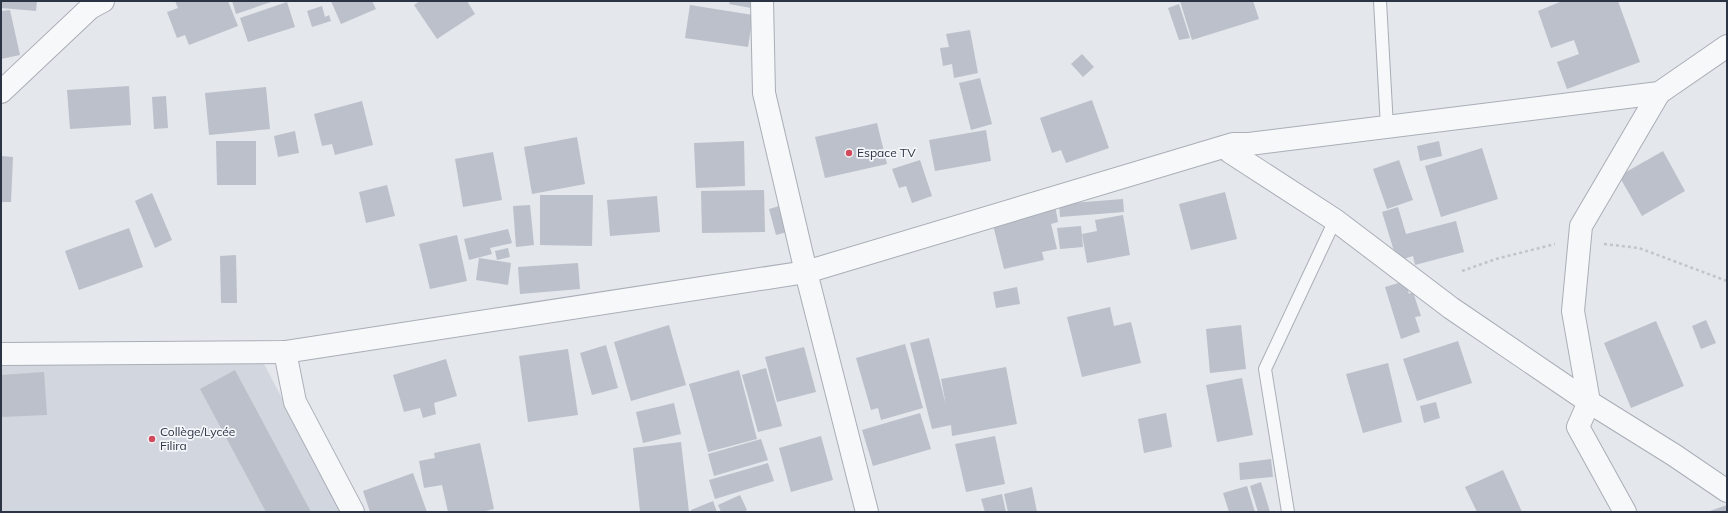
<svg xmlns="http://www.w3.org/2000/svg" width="1728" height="513" font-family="Mulish,sans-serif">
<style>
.built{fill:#d2d6de}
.building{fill:#bbc0ca}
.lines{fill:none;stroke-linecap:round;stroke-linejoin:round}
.lane-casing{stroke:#a9aeb7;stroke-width:14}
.street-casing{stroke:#a9aeb7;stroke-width:24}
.path{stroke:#c2c5cb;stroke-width:2.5;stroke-dasharray:3 3;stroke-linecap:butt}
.lane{stroke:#f7f8fa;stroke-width:12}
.street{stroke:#f7f8fa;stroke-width:22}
.poi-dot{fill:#d1495b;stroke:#f4f6f9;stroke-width:1.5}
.labels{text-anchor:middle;stroke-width:3.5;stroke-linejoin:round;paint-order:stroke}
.poi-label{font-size:12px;fill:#2b3445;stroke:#f4f6f9;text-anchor:start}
</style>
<rect width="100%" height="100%" fill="#e4e7ec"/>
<path class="built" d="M261 358 341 512H1V366Z"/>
<g class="building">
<path d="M1 1H37L36 11 1 8Z"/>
<path d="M175 1H228L238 26 189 45 185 35 177 38 167 12 178 8Z"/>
<path d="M232 1H274L236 14Z"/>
<path d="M331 1H372L376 9 341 24Z"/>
<path d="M420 1H467L475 14 437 39 414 5Z"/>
<path d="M730 1H753L751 8 729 4Z"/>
<path d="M1180 1H1253L1259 19 1192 40Z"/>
<path d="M1562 1H1618L1640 62 1567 89 1557 62 1579 54 1574 40 1551 48 1538 11Z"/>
<path d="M287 2 295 27 248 42 240 18Z"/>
<path d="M1179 4 1190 38 1179 40 1168 8Z"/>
<path d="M690 5 753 15 748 47 685 38Z"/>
<path d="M322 6 325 17 329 15 331 21 312 27 307 11Z"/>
<path d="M10 10 20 55 1 59V11Z"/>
<path d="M970 30 978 73 954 78 952 64 943 66 940 48 949 47 946 34Z"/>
<path d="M1082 54 1094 67 1083 77 1071 64Z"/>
<path d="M980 78 992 124 971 130 959 83Z"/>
<path d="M129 86 131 125 70 129 67 90Z"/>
<path d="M266 87 270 129 209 135 205 93Z"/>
<path d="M166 96 168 128 154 129 152 97Z"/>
<path d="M1092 100 1109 148 1066 163 1061 150 1052 153 1040 118Z"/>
<path d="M362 101 373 145 335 155 332 144 322 146 314 114Z"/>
<path d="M877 123 887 164 825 178 815 137Z"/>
<path d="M986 130 991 161 935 171 929 140Z"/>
<path d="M295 131 299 153 278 157 274 136Z"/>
<path d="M577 137 585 184 532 194 524 147Z"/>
<path d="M216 141H256V185H217Z"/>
<path d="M744 141 745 186 696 188 694 143Z"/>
<path d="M1439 141 1442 156 1420 161 1417 146Z"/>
<path d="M1482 148 1498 199 1441 217 1425 166Z"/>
<path d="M1663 151 1685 191 1642 216 1619 176Z"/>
<path d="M493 152 502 200 463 207 455 159Z"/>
<path d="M1 156 13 157 11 202H1Z"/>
<path d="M920 160 932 196 912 203 906 186 899 188 892 169Z"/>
<path d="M1399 160 1413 200 1387 209 1373 169Z"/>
<path d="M387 185 395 216 366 223 359 192Z"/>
<path d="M764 190 765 232 702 233 701 191Z"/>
<path d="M1225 192 1237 239 1191 250 1179 204Z"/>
<path d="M152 193 172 240 155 248 135 201Z"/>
<path d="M540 195H593L592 246 540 245Z"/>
<path d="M657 196 660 232 610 236 607 200Z"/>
<path d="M1123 199 1124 212 1060 217 1059 204Z"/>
<path d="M530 205 534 245 516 247 513 206Z"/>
<path d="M783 205 791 231 776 235 769 209Z"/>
<path d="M1055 205 1058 222 1051 224 1057 249 1042 252 1044 260 1004 269 993 225 1044 213 1043 208Z"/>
<path d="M1398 207 1406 234 1456 221 1464 252 1415 265 1413 256 1397 261 1382 212Z"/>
<path d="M1123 215 1130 255 1087 263 1082 234 1097 231 1095 220Z"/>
<path d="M1081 226 1083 247 1060 249 1057 228Z"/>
<path d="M129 228 143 267 79 290 65 251Z"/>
<path d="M508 229 512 243 490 248 492 254 469 260 464 239Z"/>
<path d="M457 235 467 281 430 289 419 244Z"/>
<path d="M508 248 510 257 497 260 495 251Z"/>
<path d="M236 255 237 303H221L220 256Z"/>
<path d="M479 258 511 263 508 285 476 280Z"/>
<path d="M578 263 580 289 520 294 518 267Z"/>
<path d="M1405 281 1409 294 1413 292 1421 316 1415 317 1420 332 1401 339 1385 287Z"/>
<path d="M1017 287 1020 304 996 308 993 292Z"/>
<path d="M1110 307 1114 326 1131 322 1141 363 1082 377 1067 317Z"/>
<path d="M1706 320 1716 343 1701 349 1692 326Z"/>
<path d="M1656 321 1684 386 1631 408 1604 343Z"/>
<path d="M669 325 686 385 631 401 614 342Z"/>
<path d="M1241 325 1246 369 1210 373 1206 329Z"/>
<path d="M929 338 946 405 941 379 1006 367 1017 424 952 436 951 425 932 429 910 343Z"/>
<path d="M1458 341 1472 383 1417 401 1403 359Z"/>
<path d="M905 344 923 408 881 420 878 408 871 410 856 358Z"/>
<path d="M606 345 618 388 592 395 580 353Z"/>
<path d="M804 347 816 392 777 402 765 357Z"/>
<path d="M568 349 578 415 528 422 519 356Z"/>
<path d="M446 359 457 396 434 403 436 414 423 418 420 408 404 412 393 375Z"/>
<path d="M1388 363 1402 422 1363 433 1346 374Z"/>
<path d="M766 368 782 426 758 432 742 375Z"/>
<path d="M235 370 311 512H266L200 389Z"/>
<path d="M739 370 757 439 708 452 689 384Z"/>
<path d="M44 372 47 415 1 417V375Z"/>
<path d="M1242 378 1253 435 1217 442 1206 385Z"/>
<path d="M1436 402 1440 418 1424 423 1420 406Z"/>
<path d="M674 403 681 434 643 443 636 412Z"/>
<path d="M920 413 931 449 873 466 862 430Z"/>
<path d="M1166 413 1172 447 1144 453 1138 419Z"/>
<path d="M821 436 833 480 791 492 779 448Z"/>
<path d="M995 436 1005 484 966 492 955 444Z"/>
<path d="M761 439 768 460 714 476 708 454Z"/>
<path d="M681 442 689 512H640L633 448Z"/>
<path d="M480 443 494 509 481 512H448L442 485 424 488 419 461 435 458 434 453Z"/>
<path d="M1271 459 1273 477 1240 480 1239 463Z"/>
<path d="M768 463 774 481 715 499 709 480Z"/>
<path d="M1503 470 1522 512H1477L1465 487Z"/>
<path d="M413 473 427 512H370L363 491Z"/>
<path d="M1261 482 1270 512H1258L1250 486Z"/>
<path d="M1247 486 1255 512H1229L1223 493Z"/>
<path d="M1032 487 1037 512H1008L1004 494Z"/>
<path d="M1002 494 1006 512H985L981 499Z"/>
<path d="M740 495 747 510 743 512H721L718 505Z"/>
<path d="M713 501 717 512H691V510Z"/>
<path d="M1727 505V512H1707Z"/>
</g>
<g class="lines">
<g class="lane-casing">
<g id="lane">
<path d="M1380 1 1387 127"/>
<path d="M1288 512 1265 369 1335 220"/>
</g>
</g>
<g class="street-casing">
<g id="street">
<path d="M762 1 764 93 806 272 867 512"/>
<path d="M1 92 90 8 103 1"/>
<path d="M1226 147 1230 152 1335 220 1451 308 1589 402 1674 455 1727 491"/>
<path d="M285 352 295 402 353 512"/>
<path d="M1 354 285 352 806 272 1233 144H1249L1659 93 1727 46"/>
<path d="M1625 512 1578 427 1589 402 1573 311 1581 226 1659 93"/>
</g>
</g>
<g class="path">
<path d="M1604 244 1639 248 1727 281"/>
<path d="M1462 271 1496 259 1555 244"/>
</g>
<use href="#lane" class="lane"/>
<use href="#street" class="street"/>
</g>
<g class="poi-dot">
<circle cx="849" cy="153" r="4"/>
<circle cx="152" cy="439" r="4"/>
</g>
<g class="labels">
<g class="poi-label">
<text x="857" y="157">Espace TV</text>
<text x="160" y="436">Collège/Lycée<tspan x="160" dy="14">Filira</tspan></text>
</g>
</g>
<rect width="1728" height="513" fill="none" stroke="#2b3445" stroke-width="4"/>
</svg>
